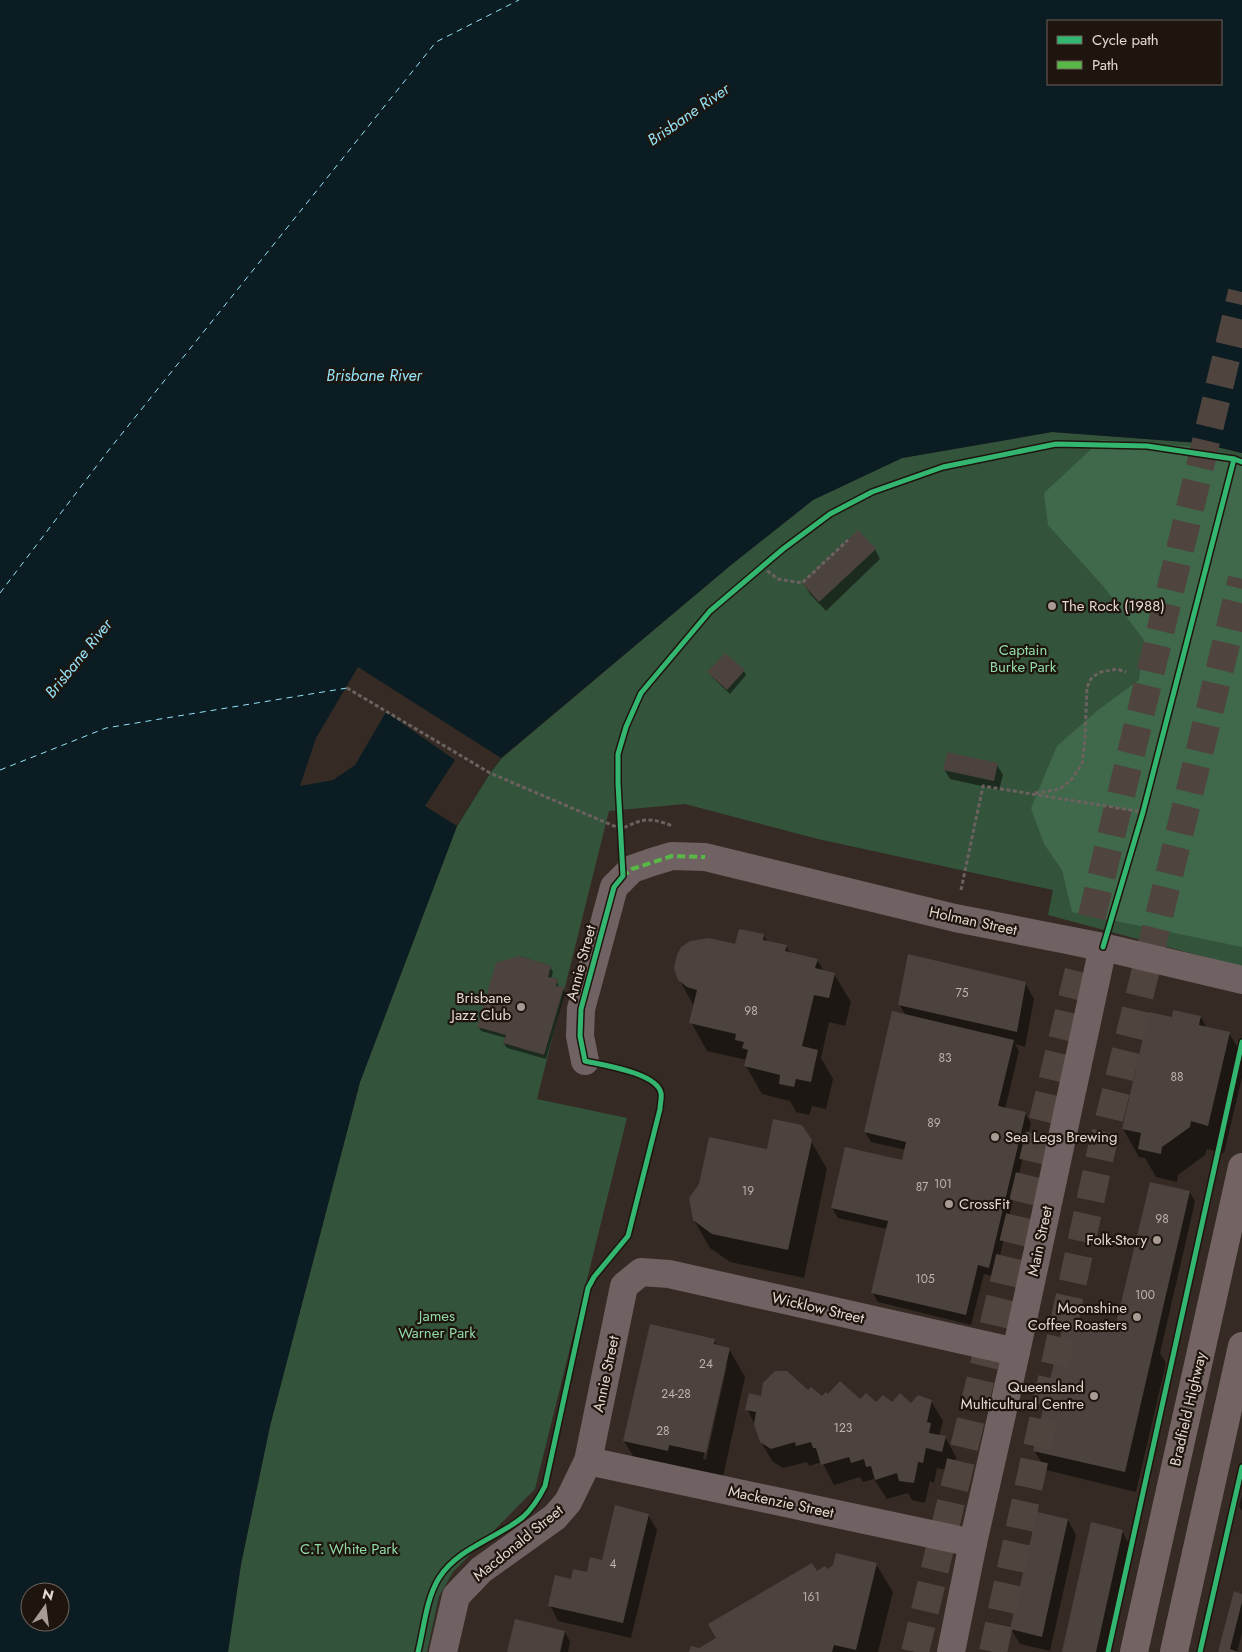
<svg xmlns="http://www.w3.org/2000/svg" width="1242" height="1652" font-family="Jost,sans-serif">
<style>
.green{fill:#34533b;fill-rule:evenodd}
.forest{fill:#40684b}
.water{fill:#0b1d22;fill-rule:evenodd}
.pier{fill:#352b24}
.shadow{fill:#0007;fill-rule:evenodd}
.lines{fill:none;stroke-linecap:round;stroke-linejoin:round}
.ferry{stroke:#93e2f7;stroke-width:1;stroke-dasharray:6 5;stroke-linecap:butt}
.building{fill:#4d433e}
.motorway-tunnel{stroke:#4f453e;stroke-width:28;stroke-dasharray:28 14;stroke-linecap:butt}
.path{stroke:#6b615f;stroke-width:3;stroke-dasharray:4 2.5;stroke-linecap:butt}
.minor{stroke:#706263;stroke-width:28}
.tertiary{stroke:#706263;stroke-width:28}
.trunk{stroke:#736463;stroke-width:28}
.quiet{stroke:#58b947;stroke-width:4;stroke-dasharray:8 4;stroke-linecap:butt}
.cycleway-casing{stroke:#1e150e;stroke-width:8}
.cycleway{stroke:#33b770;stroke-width:5}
.poi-dot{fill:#a79b93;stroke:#1e150e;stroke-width:2}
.labels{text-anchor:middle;stroke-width:4.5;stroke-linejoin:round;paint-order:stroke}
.number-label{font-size:12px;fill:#bfb3ab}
.poi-label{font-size:15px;fill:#e5d8cf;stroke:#1e150e;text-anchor:end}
.park-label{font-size:15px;fill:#91daa6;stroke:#1e150e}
.street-label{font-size:15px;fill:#e5d8cf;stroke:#1e150e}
.water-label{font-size:16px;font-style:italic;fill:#93e2f7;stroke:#1e150e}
</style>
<rect width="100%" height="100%" fill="#352b24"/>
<path class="green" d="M1052 432 1200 443 1242 453V967L1048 915 1053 890 818 839 685 804 609 811 537 1099 627 1118 535 1489 453 1572 439 1596 427 1652H228L241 1564 270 1426 360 1082 457 826 490 773 501 759 731 565 813 500 902 458ZM519 956 551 966 548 977 558 979 556 986 563 988 544 1055 503 1043 506 1035 477 1027Z"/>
<path class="forest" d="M1101 440 1199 447 1242 458V947L1072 912 1062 870 1044 844 1031 808 1057 746 1098 710 1139 680 1144 640 1104 587 1048 525 1044 493Z"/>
<path class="water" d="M0 0H1242V453L1200 443 1052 432 902 458 813 500 731 565 501 758 490 773 457 826 360 1082 270 1426 241 1564 228 1652H0ZM1048 21H1221V84H1048ZM30 1592H60V1622H30Z"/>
<path class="pier" d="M358 667 501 758 490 773 457 826 425 806 455 760 386 712 355 765 333 780 300 786 316 738Z"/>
<g class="shadow">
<path d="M875 549 880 559 826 611 810 594 804 584Z"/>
<path d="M744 671 746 675 730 694 712 677 709 672Z"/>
<path d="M997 765 1003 775 999 790 950 779 944 769Z"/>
<path d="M764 936 767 942 786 946 790 954 817 960 824 971 834 974 851 1002 845 1026 829 1022 821 1058 833 1079 826 1109 812 1106 809 1115 796 1112 790 1101 762 1094 746 1066 747 1060 707 1051 691 1022 694 1006 679 979 736 946Z"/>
<path d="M550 967 553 972 551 979 557 981 559 988H563L565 993 546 1059 507 1048 504 1043 506 1038 481 1031 479 1027Z"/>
<path d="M1025 983 1034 999 1025 1047 1015 1044 1019 1051 1005 1109 1025 1113 1031 1123 995 1277 984 1274 971 1325 878 1302 872 1292 887 1229 838 1218 832 1208 903 1162 906 1150 871 1142 865 1132 906 1016 899 1004Z"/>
<path d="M1201 1017 1206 1027 1229 1033 1242 1055V1077L1224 1153 1207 1149 1205 1155 1178 1175 1177 1182 1156 1177 1145 1158 1139 1157 1123 1129 1173 1018Z"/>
<path d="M811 1141 827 1169 804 1278 730 1262 710 1248 694 1220 768 1151Z"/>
<path d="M1190 1192 1195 1202 1160 1353 1166 1363 1136 1492 1046 1470 1034 1450 1115 1334Z"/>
<path d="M714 1340 718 1347 729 1349 745 1377 722 1481 641 1469 624 1441ZM724 1365H727L706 1460 703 1459Z"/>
<path d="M808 1392 822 1398 860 1401 876 1404H911L931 1401 943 1421 939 1436 945 1437 956 1457 953 1471 937 1468 934 1483 930 1481 925 1503 912 1500 908 1493 887 1499 874 1479 863 1482 860 1477 834 1485 822 1462 809 1466 807 1462 783 1468 773 1462 761 1442 755 1425 747 1409 762 1397Z"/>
<path d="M1242 1495V1511L1239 1506Z"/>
<path d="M648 1515 657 1530 631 1638 558 1621 550 1605 572 1581 588 1574 603 1561Z"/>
<path d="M1068 1520 1076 1535 1050 1651 1020 1644 1011 1629Z"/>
<path d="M1122 1531 1130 1546 1107 1652H1063Z"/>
<path d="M876 1564 893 1592 878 1652H691L718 1638 816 1572Z"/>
<path d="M1242 1595V1633L1237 1652H1220Z"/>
<path d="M565 1632 570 1642 568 1652H508Z"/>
</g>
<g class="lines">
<g class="ferry">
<path d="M0 593 108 451 436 42 519 0"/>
<path d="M0 770 106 728 347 688"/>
</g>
</g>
<g class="building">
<path d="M858 530 876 549 819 602 802 583Z"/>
<path d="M725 653 745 670 727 690 707 672Z"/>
<path d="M947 752 998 763 994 781 943 770Z"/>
<path d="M739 929 764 934 763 940 787 945 785 951 818 959 815 968 835 973 829 998 814 995 802 1046 818 1050 811 1082 796 1079 794 1087 779 1084 780 1075 744 1066 748 1050 742 1048 744 1042 735 1040 736 1034 689 1023 697 990 687 987 678 980 674 968 677 955 681 947 690 941 709 938 735 944Z"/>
<path d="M908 954 1026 982 1017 1032 898 1005Z"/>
<path d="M519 956 551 966 548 977 558 979 556 986 564 987 544 1055 503 1043 506 1035 477 1027 496 963Z"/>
<path d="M1173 1010 1201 1016 1199 1025 1230 1032 1208 1126 1191 1121 1190 1127 1162 1147 1161 1154 1138 1149 1141 1133 1122 1129 1149 1012 1172 1017Z"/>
<path d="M892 1011 1014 1040 998 1106 1026 1112 989 1268 978 1265 966 1315 871 1293 888 1221 831 1208 845 1147 902 1160 906 1142 864 1132Z"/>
<path d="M773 1119 802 1125 812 1140 788 1250 712 1234 693 1220 689 1198 699 1184 709 1137 767 1149Z"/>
<path d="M1150 1182 1190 1191 1125 1472 1033 1451 1064 1321 1114 1332Z"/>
<path d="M650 1324 715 1339 714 1344 730 1348 706 1453 669 1445 668 1451 623 1441Z"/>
<path d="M775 1371H787L808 1390 811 1387 822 1396 826 1392 828 1394 840 1381 860 1399 866 1393 876 1402 883 1395 892 1402 900 1393 911 1403 918 1395 932 1400 927 1422 931 1423 929 1433 946 1436 942 1452 926 1448 923 1463 918 1462 914 1483 899 1481 897 1473 875 1480 871 1466 866 1467 864 1459 851 1463 849 1457 821 1465 816 1448H813L811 1442 796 1446 795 1442 771 1449 760 1442 754 1424 756 1412 745 1410 749 1393 761 1396 763 1383Z"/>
<path d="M615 1505 649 1514 623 1623 548 1606 555 1575 571 1579 573 1569 587 1572 590 1557 602 1560Z"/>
<path d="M1037 1512 1068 1519 1042 1637 1010 1629Z"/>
<path d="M1091 1522 1123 1530 1096 1652H1062Z"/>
<path d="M836 1553 877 1563 856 1650 834 1645 832 1652H689L691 1646 699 1648 716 1638 708 1624 812 1563 817 1571 825 1566 827 1569 833 1565Z"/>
<path d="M1234 1591 1242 1594V1602L1230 1649 1238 1652H1218Z"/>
<path d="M515 1619 565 1631 560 1652H507Z"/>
</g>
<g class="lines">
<g class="motorway-tunnel">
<path d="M915 1652 1242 292"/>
<path d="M993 1652 1100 1156 1242 579"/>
</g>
<g class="path">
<path d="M762 567 778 579 802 583 848 540"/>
<path d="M347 688 490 773 621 829C645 818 648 817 673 826"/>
<path d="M1035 793 1060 789 1072 779 1082 764 1085 739 1087 687 1092 677 1101 672 1117 669 1126 672"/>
<path d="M961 890 983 786 1143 812"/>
</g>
<g class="minor">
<path d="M585 1061 580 1036 581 1009 614 887 632 869 652 862 672 856 705 857 955 918 1103 947 1242 980"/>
<path d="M588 1461 973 1543"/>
<path d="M443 1652 456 1596 481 1570 555 1517 568 1502 588 1461 624 1286 641 1272 669 1274 1016 1352"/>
</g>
<path class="tertiary" d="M951 1652 973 1543 1016 1352 1103 947"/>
<g class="trunk">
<path d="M1134 1652 1242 1167"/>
<path d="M1174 1652 1242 1346"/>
</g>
<path class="quiet" d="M622 877 632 869 672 856 705 857"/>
<g class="cycleway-casing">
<g id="cycleway">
<path d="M1103 947 1143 812 1234 459"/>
<path d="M418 1652C424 1628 426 1599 439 1578 458 1548 496 1539 523 1517 533 1508 539 1498 545 1486L588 1288 594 1277 628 1236 660 1109C660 1104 662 1098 661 1093 657 1073 603 1065 585 1061L580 1036 581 1009 614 887 623 876 618 783V754L626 727 641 693 710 611 783 549 830 514 872 492 943 467 1056 444 1147 446 1234 459 1242 462"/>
<path d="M1108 1652 1242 1042"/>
<path d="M1200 1652 1242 1467"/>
</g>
</g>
<use href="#cycleway" class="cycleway"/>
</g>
<g class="poi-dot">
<circle cx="1052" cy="606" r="5"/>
<circle cx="521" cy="1007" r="5"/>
<circle cx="995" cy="1137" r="5"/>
<circle cx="949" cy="1204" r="5"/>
<circle cx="1157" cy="1240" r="5"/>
<circle cx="1137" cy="1317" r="5"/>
<circle cx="1094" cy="1396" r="5"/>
</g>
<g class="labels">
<g class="number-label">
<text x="962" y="997">75</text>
<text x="751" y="1015">98</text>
<text x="945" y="1062">83</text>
<text x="1177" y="1081">88</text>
<text x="934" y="1127">89</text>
<text x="943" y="1188">101</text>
<text x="922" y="1191">87</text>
<text x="748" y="1195">19</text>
<text x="1162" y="1223">98</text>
<text x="925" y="1283">105</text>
<text x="1145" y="1299">100</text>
<text x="706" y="1368">24</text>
<text x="676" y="1398">24-28</text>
<text x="843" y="1432">123</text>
<text x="663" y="1435">28</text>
<text x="613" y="1568">4</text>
<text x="811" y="1601">161</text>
</g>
<g class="poi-label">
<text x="1062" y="611" text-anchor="start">The Rock (1988)</text>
<text x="511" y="1003">Brisbane<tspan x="511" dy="17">Jazz Club</tspan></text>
<text x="1005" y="1142" text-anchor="start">Sea Legs Brewing</text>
<text x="959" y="1209" text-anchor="start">CrossFit</text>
<text x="1147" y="1245">Folk-Story</text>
<text x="1127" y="1313">Moonshine<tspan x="1127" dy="17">Coffee Roasters</tspan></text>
<text x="1084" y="1392">Queensland<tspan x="1084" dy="17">Multicultural Centre</tspan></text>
</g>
<g class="park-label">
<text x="1023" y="655">Captain<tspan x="1023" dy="17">Burke Park</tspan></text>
<text x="437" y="1321">James<tspan x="437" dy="17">Warner Park</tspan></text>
<text x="349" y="1554">C.T. White Park</text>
</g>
<g class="street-label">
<text transform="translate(973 921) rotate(12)" y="5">Holman Street</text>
<text transform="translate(581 963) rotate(-75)" y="5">Annie Street</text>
<text transform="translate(1040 1241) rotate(-78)" y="5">Main Street</text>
<text transform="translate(818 1308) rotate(13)" y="5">Wicklow Street</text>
<text transform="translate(606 1374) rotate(-78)" y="5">Annie Street</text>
<text transform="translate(1188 1409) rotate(-77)" y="5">Bradfield Highway</text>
<text transform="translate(781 1502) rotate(12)" y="5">Mackenzie Street</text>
<text transform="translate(518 1543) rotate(-39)" y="5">Macdonald Street</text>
</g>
<g class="water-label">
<text transform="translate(688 114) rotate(-35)" y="6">Brisbane River</text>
<text x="374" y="381">Brisbane River</text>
<text transform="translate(78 658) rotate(-51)" y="6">Brisbane River</text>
</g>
</g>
<rect x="1047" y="20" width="175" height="65" fill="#1e150e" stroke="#6e635b"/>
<rect x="1057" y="36" width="25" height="8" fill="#33b770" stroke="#6e635b"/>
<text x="1092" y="45" font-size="15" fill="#e5d8cf">Cycle path</text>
<rect x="1057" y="61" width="25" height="8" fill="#58b947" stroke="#6e635b"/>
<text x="1092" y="70" font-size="15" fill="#e5d8cf">Path</text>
<g transform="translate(45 1607) rotate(14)"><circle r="24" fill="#1e150e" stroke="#6e635b"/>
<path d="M0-4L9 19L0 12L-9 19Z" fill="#a79b93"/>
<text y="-8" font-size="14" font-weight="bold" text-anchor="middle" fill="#e5d8cf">N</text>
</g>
</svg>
